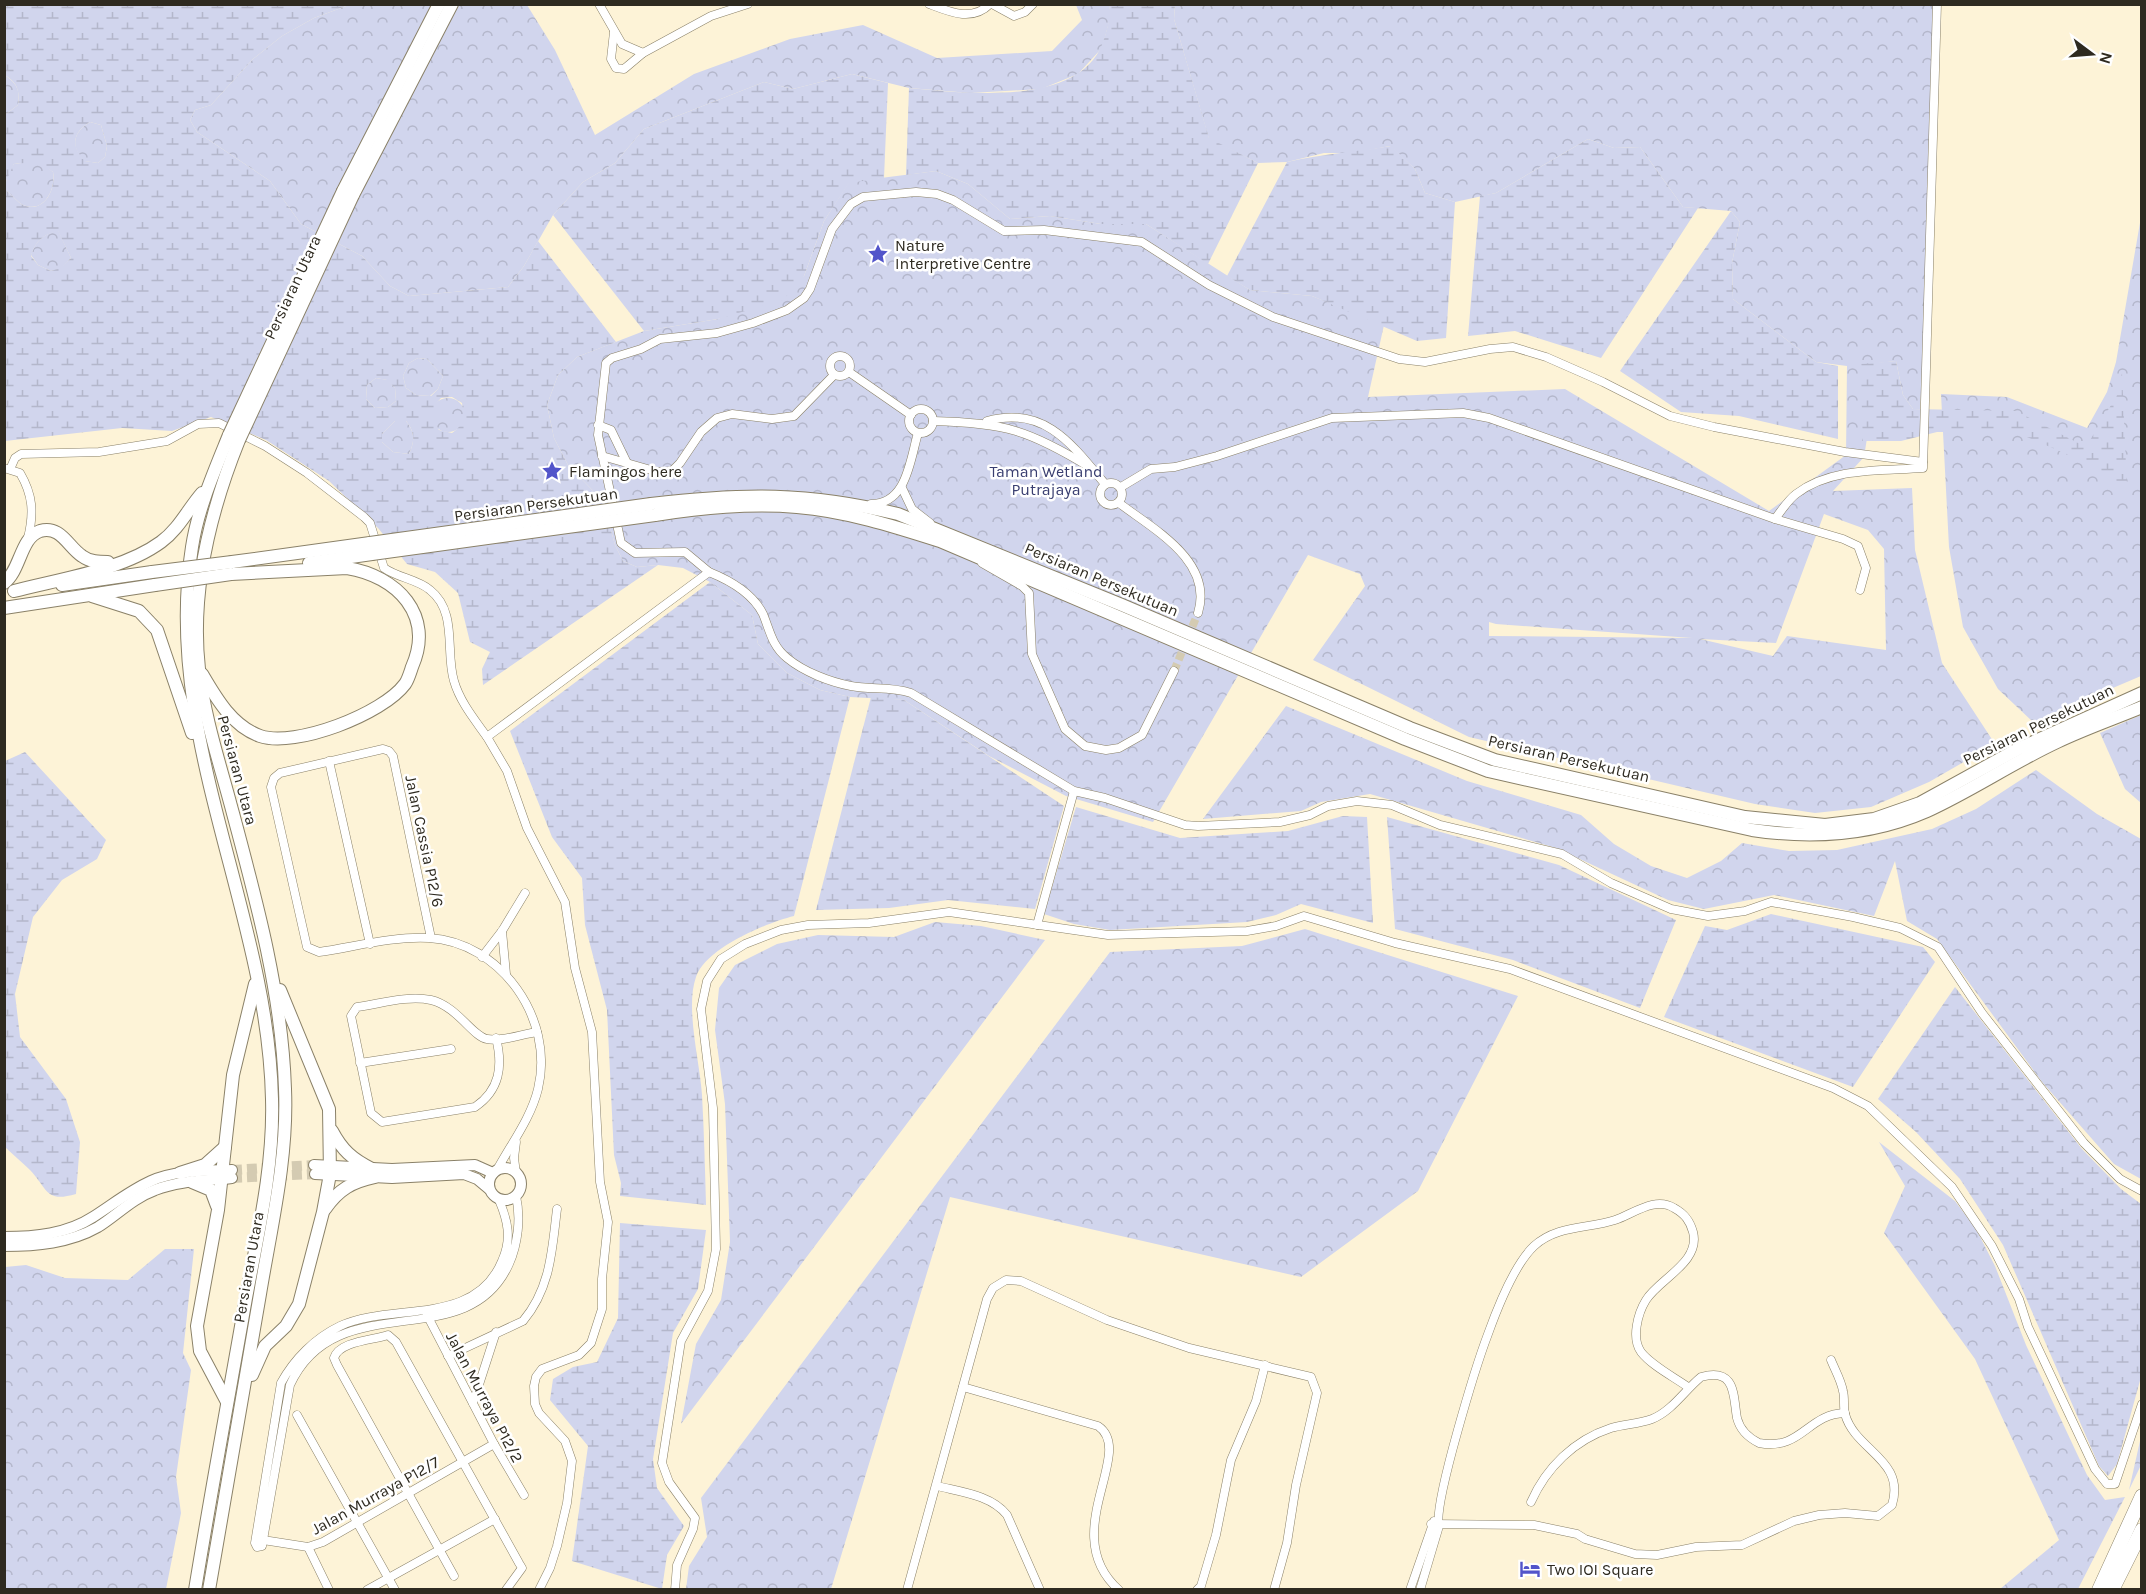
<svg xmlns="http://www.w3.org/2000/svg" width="2146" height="1594" font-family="Karla,sans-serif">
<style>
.forest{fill:url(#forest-crowns);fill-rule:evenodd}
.wetland{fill:url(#wetland-marsh);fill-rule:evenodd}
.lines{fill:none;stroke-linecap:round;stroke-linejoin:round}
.street-tunnel{stroke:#d4cbb2;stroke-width:8;stroke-dasharray:8 4;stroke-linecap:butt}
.secondary-tunnel{stroke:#d4cbb2;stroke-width:10;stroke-dasharray:10 5;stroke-linecap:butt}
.street-casing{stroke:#8a8168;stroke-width:9}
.secondary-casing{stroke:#8a8168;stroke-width:12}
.primary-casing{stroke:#8a8168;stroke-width:14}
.highway-casing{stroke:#8a8168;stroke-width:15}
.street{stroke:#fff;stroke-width:8}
.secondary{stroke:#fff;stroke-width:10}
.primary{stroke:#fff;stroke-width:12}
.highway{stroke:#fff;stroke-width:14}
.primary-bridge-casing{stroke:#8a8168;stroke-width:14;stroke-linecap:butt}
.primary-bridge{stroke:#fff;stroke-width:12}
.labels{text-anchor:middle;stroke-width:5;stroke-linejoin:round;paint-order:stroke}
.poi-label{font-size:16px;fill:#2e2a20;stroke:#fff;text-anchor:start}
.street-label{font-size:16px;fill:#2e2a20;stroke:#fff}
.park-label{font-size:16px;fill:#393e70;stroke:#fff}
</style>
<defs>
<pattern id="forest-crowns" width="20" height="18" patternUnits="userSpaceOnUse" patternTransform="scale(1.5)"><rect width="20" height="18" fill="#d1d5ed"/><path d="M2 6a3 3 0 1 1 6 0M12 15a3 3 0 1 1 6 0" fill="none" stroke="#b4b7cb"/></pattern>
<pattern id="wetland-marsh" width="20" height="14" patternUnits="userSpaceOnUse" patternTransform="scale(1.5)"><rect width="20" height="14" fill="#d1d5ed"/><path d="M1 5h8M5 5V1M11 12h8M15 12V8" fill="none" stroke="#b4b7cb"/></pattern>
</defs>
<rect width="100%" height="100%" fill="#fdf3d7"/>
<g class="forest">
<path d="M349 5H527L555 50 595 135 694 74 790 39 863 25 937 58 1052 51 1082 20 1076 5H1109L1111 15 1102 48 1078 74 1041 89 970 93 909 88 852 74 793 89 764 82 644 129 615 163 583 182 553 215 524 266 508 287 409 296 390 286 362 256 301 224 270 181 197 132 190 120 195 110 211 105 253 59 282 36 314 18Z"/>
<path d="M1175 5H1933L1925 324 1920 409H1913L1903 395 1896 361 1879 363 1864 457 1833 491 1912 488 1915 550 1942 663 1995 744 1929 782 1871 807 1815 813 1755 804 1469 737 1313 660 1365 586 1360 574 1308 555 1153 822 1066 796 989 756 904 700 850 697 820 690 787 673 758 644 752 615 710 582 683 568 658 565 637 567 623 561 615 545 603 501 568 465 554 438 547 405 558 375 577 357 644 331 718 319 804 276 824 221 849 182 936 171 968 184 1010 219 1050 216 1101 224H1146L1250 290 1312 296 1384 325 1368 397 1565 389 1769 511 1846 455 1847 366 1816 362 1733 299 1732 263 1740 222 1731 211 1683 207 1640 147 1614 148 1588 139 1496 193 1455 202 1425 193 1415 169 1390 146 1353 153H1324L1287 162 1258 163 1209 139 1174 19ZM1824 514 1868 530 1884 549 1886 650 1787 636 1773 656 1700 639 1776 643ZM1489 622 1496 624 1692 638 1489 636Z"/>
<path d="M5 75C17 84 20 89 18 105L5 115Z"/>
<path d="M90 122 101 125 107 146 105 157 98 163 84 161C70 146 73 132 90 122Z"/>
<path d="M29 162 43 164 53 172C56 188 45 214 23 205 18 203 11 193 5 190L7 174 14 164Z"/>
<path d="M2141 217V676L2033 722 1998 689 1963 627 1949 547 1941 394 2007 397 2087 428 2107 392 2116 362Z"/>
<path d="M58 230 71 258 60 269 51 271 38 265 31 255C36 240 43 235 58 230Z"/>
<path d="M418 358 427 359 443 376 438 389 430 396 416 395 406 388 403 376 409 363Z"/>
<path d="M376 378 388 380 395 388 396 401 388 407 375 408 366 399 367 385Z"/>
<circle cx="448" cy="415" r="17"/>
<path d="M395 421H406C415 432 415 441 409 454L393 452 382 442V434Z"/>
<path d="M1286 706 1467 781 1581 815 1614 844 1651 866 1687 878 1721 861 1742 843 1789 851 1837 850 1932 829 1976 809 2036 770 2097 814 2141 839V1179L2114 1164 2042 1082 1937 939 1907 921 1895 861 1874 916 1774 895 1704 909 1668 900 1556 848 1370 794 1321 802 1301 811 1203 819Z"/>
<path d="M2141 715V803L2125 789 2100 733Z"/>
<path d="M935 922 981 926 1045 940 681 1424 696 1344 721 1300 730 1242 725 1104 715 1030 719 988 735 965 777 944 818 935 894 937Z"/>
<path d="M1305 929 1518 996 1418 1191 1301 1277 950 1197 831 1589H686L689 1566 707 1537 701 1498 1110 952 1242 946Z"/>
<path d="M1879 1142 1955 1201 1976 1229 1995 1266 2026 1345 2087 1475 2105 1500 2125 1497 2078 1589H2000L2059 1540 1975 1359 1884 1233 1905 1186Z"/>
<path d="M165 1249H194L183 1353 191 1370 176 1477 181 1513 166 1589H5V1267L26 1265 65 1278 128 1280Z"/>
<path d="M2141 1437V1465L2129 1490 2140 1441Z"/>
</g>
<g class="wetland">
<path d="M5 5H349L314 18 282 36 253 59 211 105 195 110 190 120 197 132 270 181 301 224 362 256 390 286 409 296 508 287 524 266 538 241 616 342 577 357 558 375 547 405 554 438 568 465 603 501 615 545 623 561 637 567 658 565 483 685 482 669 490 652 470 642 458 593 435 572 407 564 378 528 329 481 266 440 211 417 172 431 122 428 5 441V190C11 193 18 203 23 205 45 214 56 188 53 172 40 162 30 162 14 164L5 183V115L18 105C20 90 17 83 5 75ZM90 122 101 125 107 146 105 157 98 163 85 161C70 146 73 132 90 122ZM58 231 71 258 60 268 51 271 38 265 31 256C36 240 43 235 58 231ZM418 358 427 359 443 376 438 389 431 396 416 395 406 388 403 376 409 363ZM376 378 387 380 395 388 396 401 388 407 375 408 366 399 367 385ZM452 397 462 403C464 418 465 424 452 433L439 430 432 419 435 405 441 398ZM395 421H406C415 432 415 441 409 454L393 452 382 442V434Z"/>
<path d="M1109 5H1175L1174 19 1209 138 1258 163 1208 264 1146 224H1101L1050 216 1010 219 968 184 936 171 906 175 909 88C966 93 1086 109 1105 36 1108 25 1111 16 1109 5Z"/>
<path d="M852 74 888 83 884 178 849 183 824 221 804 276 783 300 718 319 644 331 553 215 583 182 615 163 644 129 764 82 793 89Z"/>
<path d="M1588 139 1614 148 1640 147 1683 207 1698 208 1601 358 1515 331 1468 336 1480 196 1496 193Z"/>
<path d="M1391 146 1415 169 1425 193 1455 202 1446 338 1417 341 1312 296 1250 290 1227 276 1287 162C1321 154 1356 152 1391 146Z"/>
<path d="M1731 211 1740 222 1732 263 1733 299 1816 362 1838 366V439L1739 416 1681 412 1620 371Z"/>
<path d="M1896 361 1903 395 1913 409 2016 411 2086 447 2117 395 2122 373 2127 490 2083 461 2015 432H1937L1901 441H1863L1860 364Z"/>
<path d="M710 582 752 615 758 644 787 673 820 690 850 697 794 916C766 923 706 948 696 977 685 1008 700 1062 702 1095 704 1131 705 1168 706 1205L620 1196 621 1183 614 1155 607 1010 585 925 582 878 552 837 510 731Z"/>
<path d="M871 697 904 700 1064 806 1035 909 948 900 889 908 816 910Z"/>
<path d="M25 752 106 840 97 859 62 880 33 917 15 994 20 1037 66 1099 80 1142 76 1194C45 1203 48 1189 30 1170 22 1162 13 1155 5 1147V761Z"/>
<path d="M1076 807 1180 838 1288 831 1343 816 1367 817 1373 923 1301 904 1276 915 1247 922 1110 930 1074 924 1044 914Z"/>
<path d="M1387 817 1559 865 1676 920 1640 1008 1513 960 1395 929Z"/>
<path d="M1771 914 1923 947 1935 962 1853 1087 1664 1017 1705 926 1727 930Z"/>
<path d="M1955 987 2082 1149 2121 1189 2141 1204V1377L2117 1464 2108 1476 2099 1466 2003 1245 1960 1179 1916 1132 1878 1099Z"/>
<path d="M620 1223 706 1230 698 1289 673 1333 653 1459 657 1488 684 1526 667 1555 662 1589 572 1561 588 1446 550 1400 553 1379 573 1367 597 1362 618 1318Z"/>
</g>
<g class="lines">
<path class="street-tunnel" d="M1174 671 1198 613"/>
<g class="secondary-tunnel">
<path d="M232 1170 314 1165"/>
<path d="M232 1178 315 1174"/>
</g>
<g class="street-casing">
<g id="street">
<path d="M599 4 622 44 643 53 711 16 748 4"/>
<path d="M929 4C950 12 972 22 990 4"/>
<path d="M992 4 1014 16 1025 12 1033 4"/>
<path d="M614 32 611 59 616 68 624 69 643 53"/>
<circle cx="840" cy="366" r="10"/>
<path d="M849 372 911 415"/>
<circle cx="921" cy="421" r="12"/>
<path d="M933 421C1005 423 1029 430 1091 468"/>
<path d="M987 421C1044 405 1072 444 1105 484"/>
<path d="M598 425 611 430 627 463"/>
<path d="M602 456 658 472 672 471 680 463 701 432 717 418 732 414 772 419 794 416 834 375"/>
<path d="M11 467 15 458 21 454 99 452 167 441 198 424 219 423 265 446 307 473 364 517 370 523 384 568C398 578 417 579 430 590 458 612 445 652 454 681 460 702 475 720 487 737L709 572 685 552 635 553 621 543 598 435 606 363 612 358 641 349 660 339 717 333 753 323 787 310 804 298 810 289 832 229 851 204 863 197 916 192 937 194 953 200 1004 231 1044 230 1142 242 1209 285 1273 317 1399 359 1425 362 1490 349 1513 347 1546 357 1603 382 1670 416 1714 427 1845 452 1923 462"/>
<path d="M4 468 20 473C33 495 34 513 28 538"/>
<circle cx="1111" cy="494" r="11"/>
<path d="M1121 487 1151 469 1175 467 1217 456 1332 418 1463 413 1489 418 1775 519 1843 539 1858 546 1866 568 1860 590"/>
<path d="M902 488 912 509 930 523"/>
<path d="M1119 503C1153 529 1214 561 1198 613"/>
<path d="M871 504C907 504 910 460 918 433"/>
<path d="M1775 519C1781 511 1788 500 1796 494 1831 467 1881 471 1923 468L1937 4"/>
<path d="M982 563 1022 586 1029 593 1032 654 1065 729 1085 746 1106 750 1119 748 1142 735 1174 671"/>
<path d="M709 572C729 580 753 594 763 614 770 631 772 646 787 658 804 672 830 682 851 686 871 690 890 686 911 693L1074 791 1105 798 1185 825 1198 826 1280 822 1310 815 1328 806 1357 801 1392 805 1440 825 1562 854 1611 883 1671 909 1708 916 1745 911 1771 902 1853 917 1900 928 1938 947 1982 1013 2084 1143 2120 1179 2142 1191"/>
<path d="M487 737 507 771 527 828 565 902 575 968 592 1032 600 1182 608 1222 602 1279V1309L591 1343 579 1355 542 1369 536 1377 534 1386 535 1404 539 1413 565 1441 572 1461 567 1503 557 1546 550 1568 539 1590"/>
<path d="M329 761 370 944"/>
<path d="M1037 925 1074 791"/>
<path d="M502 931 506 974"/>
<path d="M431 938 393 756 389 751 383 749 280 773 274 778 271 787 307 947 319 952C354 947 393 936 429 938 501 942 555 1019 538 1089 531 1118 511 1144 497 1170"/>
<path d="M482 957 502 931 525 893"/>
<path d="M496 1038C503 1066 500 1090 475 1107L382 1122 371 1113 351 1016 357 1007C380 1004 407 995 431 1000 457 1006 473 1037 487 1039 501 1042 522 1034 537 1032"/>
<path d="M360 1063 451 1049"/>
<path d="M516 1142 514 1158 516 1173"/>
<path d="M499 1200C508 1221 512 1239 502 1261 475 1327 392 1302 340 1326 315 1338 294 1359 281 1383L255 1543 257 1547 262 1546 263 1540 290 1385C337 1283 467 1358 509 1264 518 1244 521 1218 516 1196"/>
<path d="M427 1315 494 1444 524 1495"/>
<path d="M448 1356 523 1321C551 1288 552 1249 557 1209"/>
<path d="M963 1387 1098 1426C1137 1452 1056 1534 1119 1590"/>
<path d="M473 1403 496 1332"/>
<path d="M297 1415 395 1590"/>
<path d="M937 1486C961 1492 991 1495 1007 1515L1040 1590"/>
<path d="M1531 1502C1546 1468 1574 1440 1611 1428 1624 1424 1639 1424 1652 1419 1672 1411 1685 1390 1701 1377 1737 1367 1733 1397 1737 1418 1740 1430 1749 1438 1759 1443 1802 1451 1807 1414 1845 1413"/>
<path d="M1431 1524 1534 1525 1577 1534 1585 1539 1635 1554 1657 1555 1696 1547 1742 1545 1794 1521 1819 1515 1845 1513 1878 1516 1892 1505C1906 1459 1855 1451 1845 1414 1843 1407 1845 1398 1843 1391 1841 1380 1835 1370 1831 1360"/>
<path d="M263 1540 308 1547 323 1542 494 1444"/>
<path d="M308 1547 329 1590"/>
<path d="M454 1576 337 1365 334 1358C339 1341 374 1340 388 1335L396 1342 519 1563 522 1568 506 1590"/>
<path d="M367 1590 495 1519"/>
<path d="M675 1590 677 1565 693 1529 695 1518 669 1482 662 1463 681 1341 708 1291 716 1249 713 1108 701 1009 707 981 721 959 745 944 781 930 808 925 869 923 949 912 1108 935 1247 931 1276 926 1304 916 1395 943 1510 969 1833 1088 1868 1106 1952 1187 1992 1246 2019 1299 2028 1327 2095 1469 2107 1484H2115L2142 1404"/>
<path d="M907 1590 987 1299 993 1288 1006 1280 1021 1281 1107 1320 1189 1348 1311 1377 1317 1393 1296 1485 1287 1543 1274 1590"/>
<path d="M1197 1590 1201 1586 1216 1535 1231 1460 1256 1401 1265 1365"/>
<path d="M1410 1590 1434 1521"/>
<path d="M1420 1590 1439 1526C1433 1504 1477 1363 1488 1334 1497 1309 1515 1264 1534 1246 1557 1225 1587 1229 1615 1220 1633 1214 1655 1196 1674 1208 1685 1214 1690 1221 1693 1232 1701 1262 1659 1279 1646 1300 1638 1313 1631 1338 1641 1352 1652 1366 1674 1377 1688 1387"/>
</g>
</g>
<g class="secondary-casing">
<g id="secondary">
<path d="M314 1165 392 1169 475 1165 493 1173"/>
<circle cx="505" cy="1184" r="16"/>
<path d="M315 1174 392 1178 464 1174 477 1179 489 1189"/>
<path d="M4 1237C35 1237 67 1234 93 1217 112 1205 129 1191 151 1181 175 1170 206 1171 232 1170"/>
<path d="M4 1246C36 1246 70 1243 98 1227 117 1215 133 1198 155 1190 180 1180 207 1181 232 1178"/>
</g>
</g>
<g class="primary-casing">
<g id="primary">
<path d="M343 191 439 4"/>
<path d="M353 195 452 4"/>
<path d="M651 504C743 493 808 492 898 514L1122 605 1410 728 1495 760 1745 817 1825 825 1874 819 1920 803 2018 749 2142 693"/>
<path d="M655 515C702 508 749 503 797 507 846 511 893 526 940 541L1405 739 1488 771 1752 830C1812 839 1870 836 1927 811 1971 791 2012 763 2057 742 2084 729 2113 719 2142 707"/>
<path d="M232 562 370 543"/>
<path d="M309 563 372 554"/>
<path d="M4 583C21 570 20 538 40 531 61 525 68 547 82 556 90 562 99 562 108 562"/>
<path d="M62 585 152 572"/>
<path d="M14 591C60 579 123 570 161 542 179 529 188 509 202 493"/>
<path d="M92 596 139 611 157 630 192 733"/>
<path d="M4 608 155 585"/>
<path d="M202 674C216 698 232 726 260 736 295 748 383 714 405 684 408 680 410 673 412 667 435 615 397 576 347 568L231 574"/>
<path d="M332 1131C342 1150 352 1159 372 1169"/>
<path d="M180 1173 205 1165 225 1147"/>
<path d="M192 1182 211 1190 217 1206"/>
<path d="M325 1209C339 1189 352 1182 375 1177"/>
<path d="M252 1375 265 1346 286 1326 299 1304 323 1212 330 1174 329 1109 280 990"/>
<path d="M227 1402 200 1351 197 1326 218 1210 233 1075 255 984"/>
<path d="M195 1590C211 1492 229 1395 246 1298 258 1233 274 1166 272 1099 268 911 162 737 192 547 198 508 214 472 229 435"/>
<path d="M209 1590C226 1491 243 1392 260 1294 271 1227 288 1158 285 1089 282 993 256 899 231 806 219 761 204 716 199 669 190 590 210 512 239 440"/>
</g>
</g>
<g class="highway-casing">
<g id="highway">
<path d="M2099 1590 2142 1496"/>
<path d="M2112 1590 2142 1530"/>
</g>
</g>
<use href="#street" class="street"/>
<use href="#secondary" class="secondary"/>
<use href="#primary" class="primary"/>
<use href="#highway" class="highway"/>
<g class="primary-bridge-casing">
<g id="primary-bridge">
<path d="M229 435 343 191"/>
<path d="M239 440 353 195"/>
<path d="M370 543 651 504"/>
<path d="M372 554 655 515"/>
<path d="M152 572 232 562"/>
<path d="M155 585 231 574"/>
</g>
</g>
<use href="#primary-bridge" class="primary-bridge"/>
</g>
<defs>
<g id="sight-bare" transform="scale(1.62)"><path d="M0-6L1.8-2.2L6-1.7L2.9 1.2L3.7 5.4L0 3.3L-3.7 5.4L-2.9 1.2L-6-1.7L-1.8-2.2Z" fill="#5254ca" stroke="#fff" stroke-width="2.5" paint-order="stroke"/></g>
<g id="hotel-bare" transform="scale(1.62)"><path d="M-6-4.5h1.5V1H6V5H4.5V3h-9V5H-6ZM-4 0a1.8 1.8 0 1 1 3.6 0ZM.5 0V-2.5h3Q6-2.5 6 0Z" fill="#5254ca" stroke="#fff" stroke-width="2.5" paint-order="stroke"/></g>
</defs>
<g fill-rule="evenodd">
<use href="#sight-bare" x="878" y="254"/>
<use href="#sight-bare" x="552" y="471"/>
<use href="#hotel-bare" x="1530" y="1569"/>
</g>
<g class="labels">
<g class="poi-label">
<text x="895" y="251">Nature<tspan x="895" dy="18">Interpretive Centre</tspan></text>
<text x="569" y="477">Flamingos here</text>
<text x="1547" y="1575">Two IOI Square</text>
</g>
<g class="street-label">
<text transform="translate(292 287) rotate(-65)" y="6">Persiaran Utara</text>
<text transform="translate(536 504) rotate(-8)" y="6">Persiaran Persekutuan</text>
<text transform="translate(1102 579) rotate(23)" y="6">Persiaran Persekutuan</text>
<text transform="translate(2038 724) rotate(-26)" y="6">Persiaran Persekutuan</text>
<text transform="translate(1569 758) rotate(13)" y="6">Persiaran Persekutuan</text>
<text transform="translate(238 770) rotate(75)" y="6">Persiaran Utara</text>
<text transform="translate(425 841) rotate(78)" y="6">Jalan Cassia P12/6</text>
<text transform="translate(248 1267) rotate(-80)" y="6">Persiaran Utara</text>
<text transform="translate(485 1397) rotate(62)" y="6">Jalan Murraya P12/2</text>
<text transform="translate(375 1495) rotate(-29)" y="6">Jalan Murraya P12/7</text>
</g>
<g class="park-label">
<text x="1046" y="477">Taman Wetland<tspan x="1046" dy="18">Putrajaya</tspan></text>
</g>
</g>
<rect width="2146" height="1594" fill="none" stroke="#2e2a20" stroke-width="12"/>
<g transform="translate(2092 54) rotate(106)" stroke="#ffffff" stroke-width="4.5" paint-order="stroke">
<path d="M0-4.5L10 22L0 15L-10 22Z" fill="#2e2a20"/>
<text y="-9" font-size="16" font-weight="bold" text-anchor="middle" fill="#2e2a20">N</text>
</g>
</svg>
